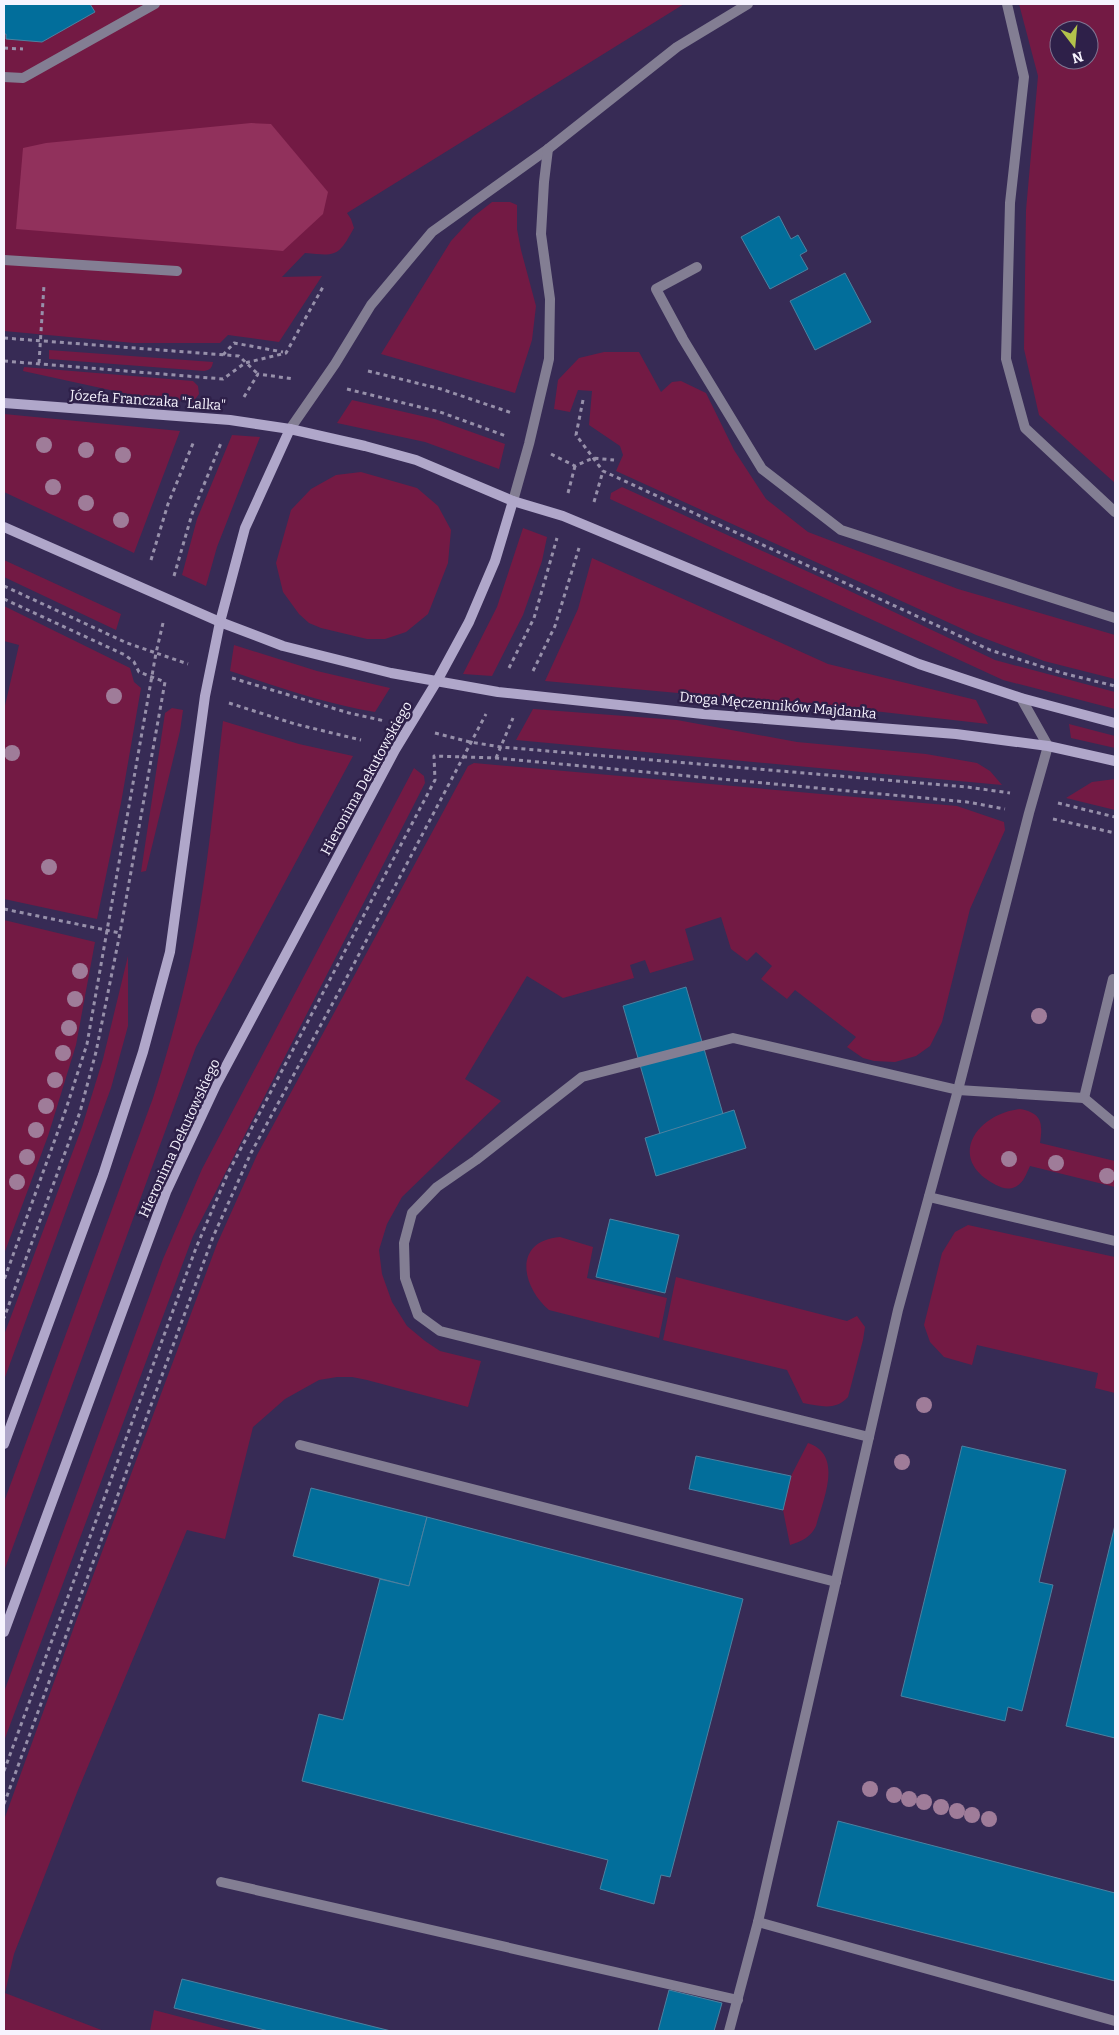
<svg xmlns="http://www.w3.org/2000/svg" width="1119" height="2035" font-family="Bitter,serif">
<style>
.green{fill:#731a44;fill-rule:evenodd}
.forest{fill:#91315c}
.building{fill:#026e9b;stroke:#4d81a0}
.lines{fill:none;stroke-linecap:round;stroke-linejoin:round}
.path{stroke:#9790aa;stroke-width:3;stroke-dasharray:4 4;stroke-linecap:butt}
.lane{stroke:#837e93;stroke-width:10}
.secondary{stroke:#b0a7ca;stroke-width:10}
.tree{fill:#9f7c99}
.labels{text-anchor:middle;stroke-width:5;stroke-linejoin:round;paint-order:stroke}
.street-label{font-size:14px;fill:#f6f3fe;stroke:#2e2049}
</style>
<rect width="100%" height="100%" fill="#372b55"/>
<g class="green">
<path d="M4 4H684L347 213 351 219 354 228C338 257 337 256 305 253L282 277 322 276 279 342 228 335 220 343H134L4 331Z"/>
<path d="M1019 4H1115V483L1039 415 1024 349 1026 210 1038 76ZM1059 30H1089V60H1059Z"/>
<path d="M492 202H510L517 205V229L521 250 536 306 532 340 515 393 381 354 451 241 473 217Z"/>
<path d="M49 350 213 362C212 368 210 370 204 371L49 359Z"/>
<path d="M604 352H639L661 392 672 382 681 381 706 393 734 450 766 499 808 532 958 589 1115 635V679L1044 661 976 635 616 471 623 455 620 446 589 425 592 391 578 390 570 412 554 409 558 380 579 358Z"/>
<path d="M24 367 193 381 198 386 199 394 193 402 142 397 23 371Z"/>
<path d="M352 400 435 419 505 444 499 469 425 442 337 423Z"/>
<path d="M4 414 180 431 134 553 4 492Z"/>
<path d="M232 435 260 437 217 547 206 586 182 575 197 519Z"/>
<path d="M361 472 417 488 438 506 451 530 448 563 428 614 406 632 385 639H367L321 628 309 623 299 614 283 592 276 563 291 510 311 489 336 475Z"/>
<path d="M622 487 835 584 995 660 1115 692V709L1003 680 610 499 611 493Z"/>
<path d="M523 528 547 537 542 561 523 615 492 676 463 674 497 607Z"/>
<path d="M592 558 828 664 976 700 988 724 856 709 545 681 578 609Z"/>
<path d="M4 560 121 614 116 630 4 577Z"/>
<path d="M4 606 130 668 134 682 141 688 121 803 97 919 4 899V710L19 645 4 641Z"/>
<path d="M234 645 317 671 390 688 375 712C325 704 278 687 230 671Z"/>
<path d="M172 708 183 710 180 731 146 871 141 872 165 713Z"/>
<path d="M533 709 677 720 797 742 926 754 977 763 990 771 1002 785 516 740Z"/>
<path d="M223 721 299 744 353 756 196 1047 4 1571V1502L153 1098C171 1042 187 983 197 925 209 858 215 789 223 721Z"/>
<path d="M1069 724 1115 736V748L1071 738Z"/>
<path d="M474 763 957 806 1004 822 1005 830 970 909 942 1022 930 1046 916 1056 895 1062 874 1061 863 1058 847 1047 856 1037 795 990 787 999 761 979 772 966 756 952 747 961 731 949 721 917 685 929 694 960 650 973 645 960 630 965 634 978 563 998 527 976 465 1079 501 1101 402 1197 387 1224 379 1250 382 1274 392 1302 407 1326 425 1341 440 1351 481 1361 468 1407 367 1380 352 1377H337L319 1380 285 1399 253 1427 225 1539 187 1530 78 1790 14 1954 5 1993 104 2031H4V1820L75 1624 217 1244 257 1155 468 766Z"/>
<path d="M414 768 424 776 425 783 193 1236 4 1741V1692L163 1259 202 1169Z"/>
<path d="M1115 779V810L1066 798 1092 782Z"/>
<path d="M4 920 95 942 76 1045 48 1136 4 1254Z"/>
<path d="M128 956V1026L111 1088 4 1380V1335L82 1127 103 1059Z"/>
<path d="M1020 1109C1042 1113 1043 1123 1040 1143L1115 1161V1187L1030 1166C1026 1174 1024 1183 1015 1187 1008 1190 1002 1188 996 1185 946 1160 975 1114 1020 1109Z"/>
<path d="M968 1225 1115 1257V1393L1095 1388 1098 1373 977 1345 972 1365 944 1357 930 1342 924 1325 942 1253 955 1232Z"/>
<path d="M560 1237 593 1247 587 1278 667 1298 659 1338 549 1310C521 1286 513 1241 560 1237Z"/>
<path d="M676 1277 847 1321 857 1316 865 1327 863 1340 848 1397C835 1411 821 1406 803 1403L787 1370 663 1340Z"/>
<path d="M808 1443C844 1455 823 1500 816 1526 811 1537 802 1541 790 1545L783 1510 791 1476Z"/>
<path d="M154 2010 234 2031H150Z"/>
</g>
<path class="forest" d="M251 123 271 124 328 192 323 214 283 251 16 229 23 148 46 143Z"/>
<g class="building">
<path d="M4 4H90L95 12 42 42 6 39V34H4Z"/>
<path d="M779 216 791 239 798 235 807 251 800 255 808 269 770 289 741 237Z"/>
<path d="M845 273 871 322 815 350 790 301Z"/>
<path d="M686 987 723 1114 660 1134 623 1006Z"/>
<path d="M734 1110 746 1148 656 1176 645 1138Z"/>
<path d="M610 1219 679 1235 665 1293 596 1277Z"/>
<path d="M962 1446 1066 1470 1039 1582 1053 1585 1022 1711 1008 1707 1005 1721 901 1696Z"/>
<path d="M696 1456 791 1476 783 1510 689 1489Z"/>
<path d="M311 1488 427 1517 409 1586 293 1556Z"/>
<path d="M427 1517 743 1599 670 1877 661 1875 654 1904 600 1889 608 1860 302 1781 319 1714 343 1720 380 1579 409 1586Z"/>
<path d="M1115 1525V1738L1066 1726Z"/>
<path d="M838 1821 1115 1893V1981L817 1906Z"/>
<path d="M182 1979 391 2031H269L174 2008Z"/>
<path d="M669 1990 722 2003 714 2031H658Z"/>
</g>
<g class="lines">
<g class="path">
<path d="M4 48 23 49"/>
<path d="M4 338 239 356 258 374"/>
<path d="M223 355 234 343 283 352"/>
<path d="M4 361 223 379 245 363 286 353 324 285"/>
<path d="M39 363 44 285"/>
<path d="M368 371 441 389 512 413"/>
<path d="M347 389 440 412 506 436"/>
<path d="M244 397 258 374 294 379"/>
<path d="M583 400 576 435 603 471 990 650 1062 673 1115 686"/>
<path d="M551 454 575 466 593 458 614 460"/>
<path d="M568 493 575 466"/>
<path d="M594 502 603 471"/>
<path d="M151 560 168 504 194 441"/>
<path d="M174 576 192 514 221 443"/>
<path d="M4 586 127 643 156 653 87 1044 66 1109 4 1280"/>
<path d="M4 599 125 655 134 662 139 672 165 682 120 933 96 1052 80 1112 4 1318"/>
<path d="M163 623 156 653 188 664"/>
<path d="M509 668 534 618 557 538"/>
<path d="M533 671 555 626 579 548"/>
<path d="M232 678 349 713 385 721"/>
<path d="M229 703 295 724 361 740"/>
<path d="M435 733 470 742 501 747 967 787 1010 793"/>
<path d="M496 758 513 718"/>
<path d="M1058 803 1115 817"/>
<path d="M1053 819 1115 833"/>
<path d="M4 909 120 933"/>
<path d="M4 1771 196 1248 228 1173 435 780 434 756 496 758 967 802 1005 809"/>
<path d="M4 1804 213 1237 251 1153 347 977 486 714"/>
</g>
<g class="lane">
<path d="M1007 4 1024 77 1010 203 1006 359 1025 428 1115 512"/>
<path d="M4 77 23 78 155 4"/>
<path d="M4 260 177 271"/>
<path d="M697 267 656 289 683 339 762 469 841 530 1115 618"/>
<path d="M290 429 335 364 371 305 432 232 548 149 677 47 748 4"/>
<path d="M513 501 529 444 549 359 550 299 541 234 544 182 548 149"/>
<path d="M1084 1098 1115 1124"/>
<path d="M929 1197 1115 1241"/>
<path d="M869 1437 440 1331 418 1315 405 1278 404 1243 412 1213 437 1187 476 1160 582 1077 733 1038 958 1090 1084 1098 1113 979"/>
<path d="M300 1445 836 1582"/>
<path d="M221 1882 738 2000"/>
<path d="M758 1922 1115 2021"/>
<path d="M729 2031 758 1922 898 1310 958 1090 1029 813 1048 746 1021 698"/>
</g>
<g class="secondary">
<path d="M4 403 230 420 290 429 365 446 416 460 513 501 563 516 919 664 1021 698 1115 723"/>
<path d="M4 527 220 622 283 646 391 673 498 692 703 714 956 734 1048 746 1115 761"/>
<path d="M4 1444 103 1175 143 1052 170 952 205 696 220 622 245 528 290 429"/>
<path d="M4 1632 166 1192 216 1085 395 750 437 681 469 622 495 561 513 501"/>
</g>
</g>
<g class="tree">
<circle cx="44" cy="445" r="8"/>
<circle cx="86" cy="450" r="8"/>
<circle cx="123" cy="455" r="8"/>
<circle cx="53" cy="487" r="8"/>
<circle cx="86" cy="503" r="8"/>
<circle cx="121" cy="520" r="8"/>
<circle cx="114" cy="696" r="8"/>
<circle cx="12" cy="753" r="8"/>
<circle cx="49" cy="867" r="8"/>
<circle cx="80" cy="971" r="8"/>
<circle cx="75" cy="999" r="8"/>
<circle cx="1039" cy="1016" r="8"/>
<circle cx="69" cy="1028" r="8"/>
<circle cx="63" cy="1053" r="8"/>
<circle cx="55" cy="1080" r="8"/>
<circle cx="46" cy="1106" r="8"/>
<circle cx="36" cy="1130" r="8"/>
<circle cx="27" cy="1157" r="8"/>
<circle cx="1009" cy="1159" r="8"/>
<circle cx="1056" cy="1163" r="8"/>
<circle cx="1107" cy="1176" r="8"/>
<circle cx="17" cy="1182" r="8"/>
<circle cx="924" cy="1405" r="8"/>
<circle cx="902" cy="1462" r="8"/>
<circle cx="870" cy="1789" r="8"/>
<circle cx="894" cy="1795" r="8"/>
<circle cx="909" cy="1799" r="8"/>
<circle cx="924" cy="1802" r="8"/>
<circle cx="941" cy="1807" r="8"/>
<circle cx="957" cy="1811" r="8"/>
<circle cx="972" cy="1815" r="8"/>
<circle cx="989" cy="1819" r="8"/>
</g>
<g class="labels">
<g class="street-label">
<text transform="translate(148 400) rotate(4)" y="5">Józefa Franczaka "Lalka"</text>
<text transform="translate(778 705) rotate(5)" y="5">Droga Męczenników Majdanka</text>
<text transform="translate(366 778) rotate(-61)" y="5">Hieronima Dekutowskiego</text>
<text transform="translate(179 1138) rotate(-65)" y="5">Hieronima Dekutowskiego</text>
</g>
</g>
<rect width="1119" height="2035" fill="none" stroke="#f6f3fe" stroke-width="10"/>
<g transform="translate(1074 45) rotate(164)"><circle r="24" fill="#2e2049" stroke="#7e7491"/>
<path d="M0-4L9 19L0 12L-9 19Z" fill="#b3c24b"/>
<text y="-8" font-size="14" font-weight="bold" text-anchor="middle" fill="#f6f3fe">N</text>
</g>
</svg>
